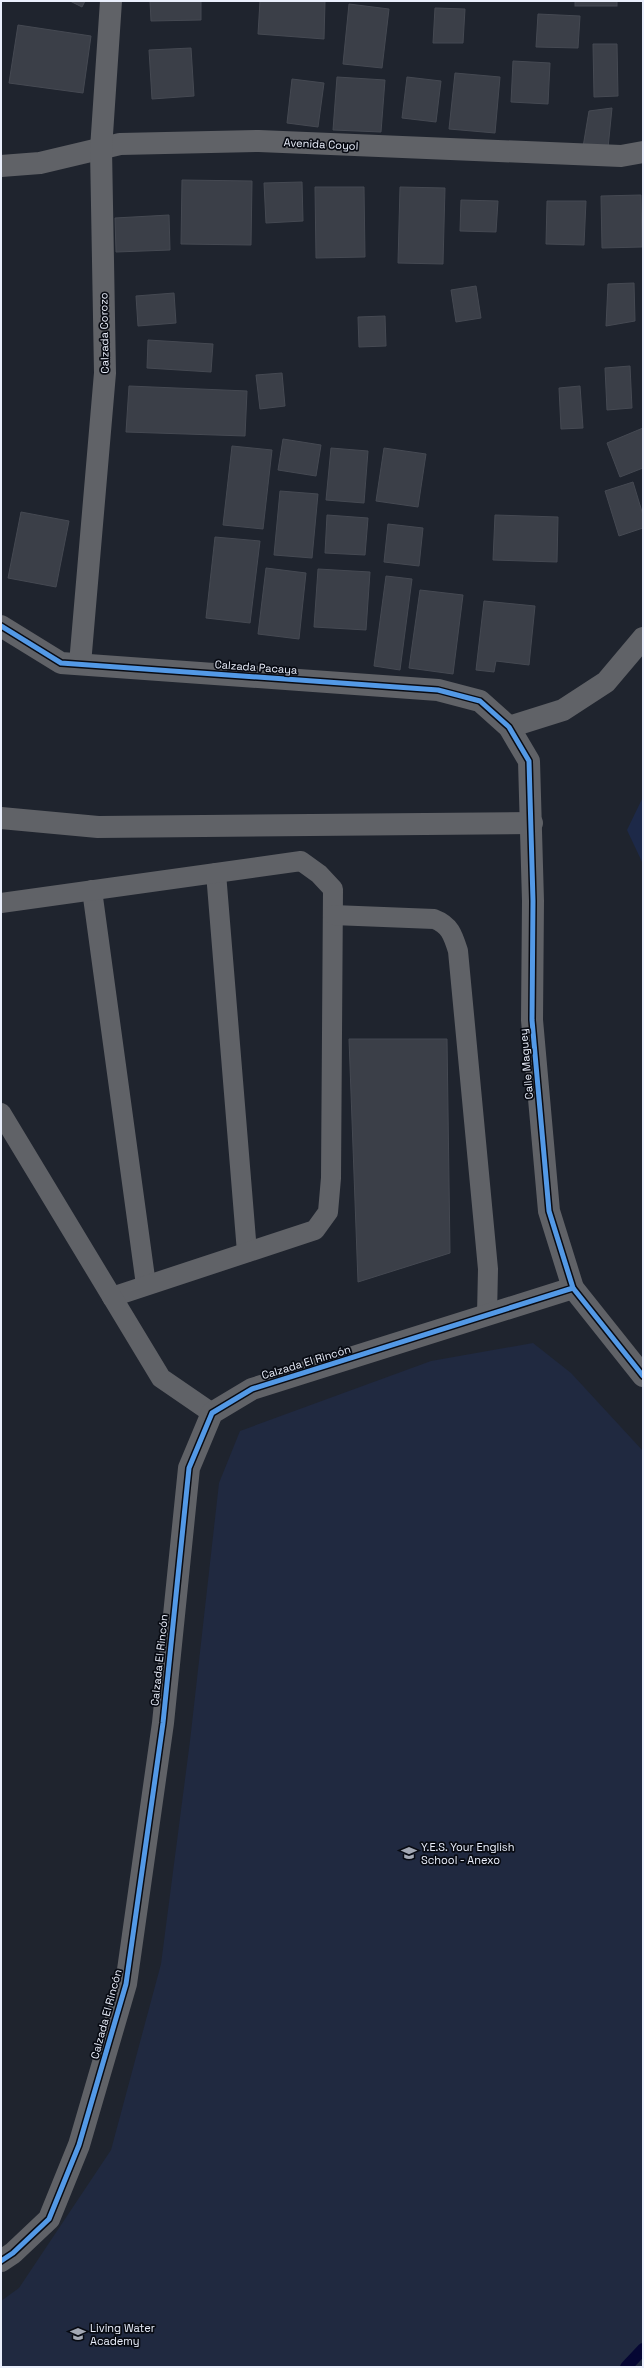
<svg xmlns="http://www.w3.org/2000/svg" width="644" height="2368" font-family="'Space Grotesk',sans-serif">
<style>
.built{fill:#202940}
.green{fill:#1d2948}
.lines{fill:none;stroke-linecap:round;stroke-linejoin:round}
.stream{stroke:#050633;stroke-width:12}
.building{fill:#3b3f48;stroke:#454952}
.service{stroke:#606267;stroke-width:20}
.minor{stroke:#606267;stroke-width:22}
.cycleway-casing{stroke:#080b13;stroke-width:8}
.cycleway{stroke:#5399e6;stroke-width:5}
.labels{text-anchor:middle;stroke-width:3.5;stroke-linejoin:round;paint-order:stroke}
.street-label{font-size:11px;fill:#eaeffc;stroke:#080b13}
.poi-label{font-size:11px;fill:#eaeffc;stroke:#080b13;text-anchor:start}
</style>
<rect width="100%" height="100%" fill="#1f242e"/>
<path class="built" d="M533 1343 571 1373 643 1451V2367H1V2301L19 2288 111 2150 161 1964 190 1741 219 1483 240 1431 431 1361Z"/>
<path class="green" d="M643 797V864L627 830Z"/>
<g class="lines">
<path class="stream" d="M626 2367 643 2349"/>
</g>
<g class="building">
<path d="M70 1H85L82 7Z"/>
<path d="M150 1H201V20L151 21Z"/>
<path d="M260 1H325L324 39 258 34Z"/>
<rect x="575" y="1" width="42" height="5"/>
<path d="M349 4 389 9 382 68 343 64Z"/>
<path d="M435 8 465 9 463 43H433Z"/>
<path d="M538 14 580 16 578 48 536 47Z"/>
<path d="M18 25 91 36 83 93 9 83Z"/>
<path d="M593 44H617L618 96 594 97Z"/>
<path d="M191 48 194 96 152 99 149 50Z"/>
<path d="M513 61 550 63 548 104 511 102Z"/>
<path d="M455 73 500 77 495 133 449 129Z"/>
<path d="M337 77 385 80 381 132 333 130Z"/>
<path d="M407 77 441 81 436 122 402 118Z"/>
<path d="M292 79 324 83 318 127 287 123Z"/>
<path d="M612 108 608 148 583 147 589 111Z"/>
<path d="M182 180 252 181 251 245 181 244Z"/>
<path d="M302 182 303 221 266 223 264 183Z"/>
<path d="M315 187H364L365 257 316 258Z"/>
<path d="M400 187 445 188 443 264 398 263Z"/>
<path d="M641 195 642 247 602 248 601 196Z"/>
<path d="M461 200 498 201 496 232 460 231Z"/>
<path d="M547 201H586L584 245 546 244Z"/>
<path d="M169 215 170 250 116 252 115 218Z"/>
<path d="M634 283 635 321 606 326 608 284Z"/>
<path d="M476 286 481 318 456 322 451 290Z"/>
<path d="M174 293 176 323 138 326 136 296Z"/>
<path d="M385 316 386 346 359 347 358 317Z"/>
<path d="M148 340 213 344 211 372 147 368Z"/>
<path d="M630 366 632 408 607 410 605 368Z"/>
<path d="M282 373 285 406 260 409 256 375Z"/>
<path d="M129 386 247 391 245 436 126 432Z"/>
<path d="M580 386 583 428 561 429 559 388Z"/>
<path d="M643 428V468L620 477 607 443Z"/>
<path d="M283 439 321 445 316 476 278 470Z"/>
<path d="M232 446 272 450 263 529 223 525Z"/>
<path d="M331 448 368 451 364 503 326 500Z"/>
<path d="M384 448 426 454 418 507 376 501Z"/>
<path d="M633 482 643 515V528L619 536 605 491Z"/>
<path d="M280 491 318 494 312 558 274 555Z"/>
<path d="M21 512 69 521 56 587 8 578Z"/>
<path d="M327 515 368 518 365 555 325 553Z"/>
<path d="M495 515 558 517 557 562 493 560Z"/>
<path d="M388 524 423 528 419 566 384 562Z"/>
<path d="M215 537 260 541 250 623 206 618Z"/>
<path d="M266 568 306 573 299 639 258 634Z"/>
<path d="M318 569 370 572 366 630 314 627Z"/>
<path d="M386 576 412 579 400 670 374 666Z"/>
<path d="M420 590 463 595 453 674 409 668Z"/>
<path d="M484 601 535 606 529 665 496 661 494 672 476 670Z"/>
<path d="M349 1039H447L450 1253 358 1282Z"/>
</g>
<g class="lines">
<g class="service">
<path d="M216 873 247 1252"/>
<path d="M92 890 146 1285"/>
<path d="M1 903 301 861 319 874 333 889 331 1178 328 1212 315 1230 112 1297"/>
<path d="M333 915 434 919C450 925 453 935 458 951L488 1269 487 1315"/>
<path d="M1 1113 161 1378 212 1413"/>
</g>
<g class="minor">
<path d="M1 166 40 163 120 144 259 141 621 156 643 152"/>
<path d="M1 626 61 663 438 690 480 701 509 727 529 761 533 901 532 1020 549 1211 573 1288 643 1376"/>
<path d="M80 664 105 373 101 149 111 1"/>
<path d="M509 727 563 710 606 682 643 638"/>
<path d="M1 818 98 827 532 823"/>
<path d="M1 2261 13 2253 49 2219 79 2145 126 1984 163 1723 189 1468 212 1413 252 1389 573 1288"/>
</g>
<g class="cycleway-casing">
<g id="cycleway">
<path d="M1 626 61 663 438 690 480 701 509 727 529 761 533 901 532 1020 549 1211 573 1288 643 1376"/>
<path d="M1 2261 13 2253 49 2219 79 2145 126 1984 163 1723 189 1468 212 1413 252 1389 573 1288"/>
</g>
</g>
<use href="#cycleway" class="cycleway"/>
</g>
<defs>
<g id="school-bare" transform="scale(1.2)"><path d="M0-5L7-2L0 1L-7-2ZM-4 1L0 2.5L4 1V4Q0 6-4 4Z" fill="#a3a8b4" stroke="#080b13" stroke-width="2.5" paint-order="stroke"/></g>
</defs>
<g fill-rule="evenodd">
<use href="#school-bare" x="409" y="1853"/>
<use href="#school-bare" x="78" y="2334"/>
</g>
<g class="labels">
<g class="street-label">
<text transform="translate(321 144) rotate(3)" y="4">Avenida Coyol</text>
<text transform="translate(104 333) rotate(-91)" y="4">Calzada Corozo</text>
<text transform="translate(256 667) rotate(4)" y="4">Calzada Pacaya</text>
<text transform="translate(526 1064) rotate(-95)" y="4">Calle Maguey</text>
<text transform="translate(306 1362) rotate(-17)" y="4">Calzada El Rincón</text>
<text transform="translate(159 1660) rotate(-84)" y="4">Calzada El Rincón</text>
<text transform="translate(106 2014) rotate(-75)" y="4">Calzada El Rincón</text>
</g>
<g class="poi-label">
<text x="421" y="1851">Y.E.S. Your English<tspan x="421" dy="13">School - Anexo</tspan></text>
<text x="90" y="2332">Living Water<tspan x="90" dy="13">Academy</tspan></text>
</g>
</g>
<rect width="644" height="2368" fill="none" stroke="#eaeffc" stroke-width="4"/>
</svg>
